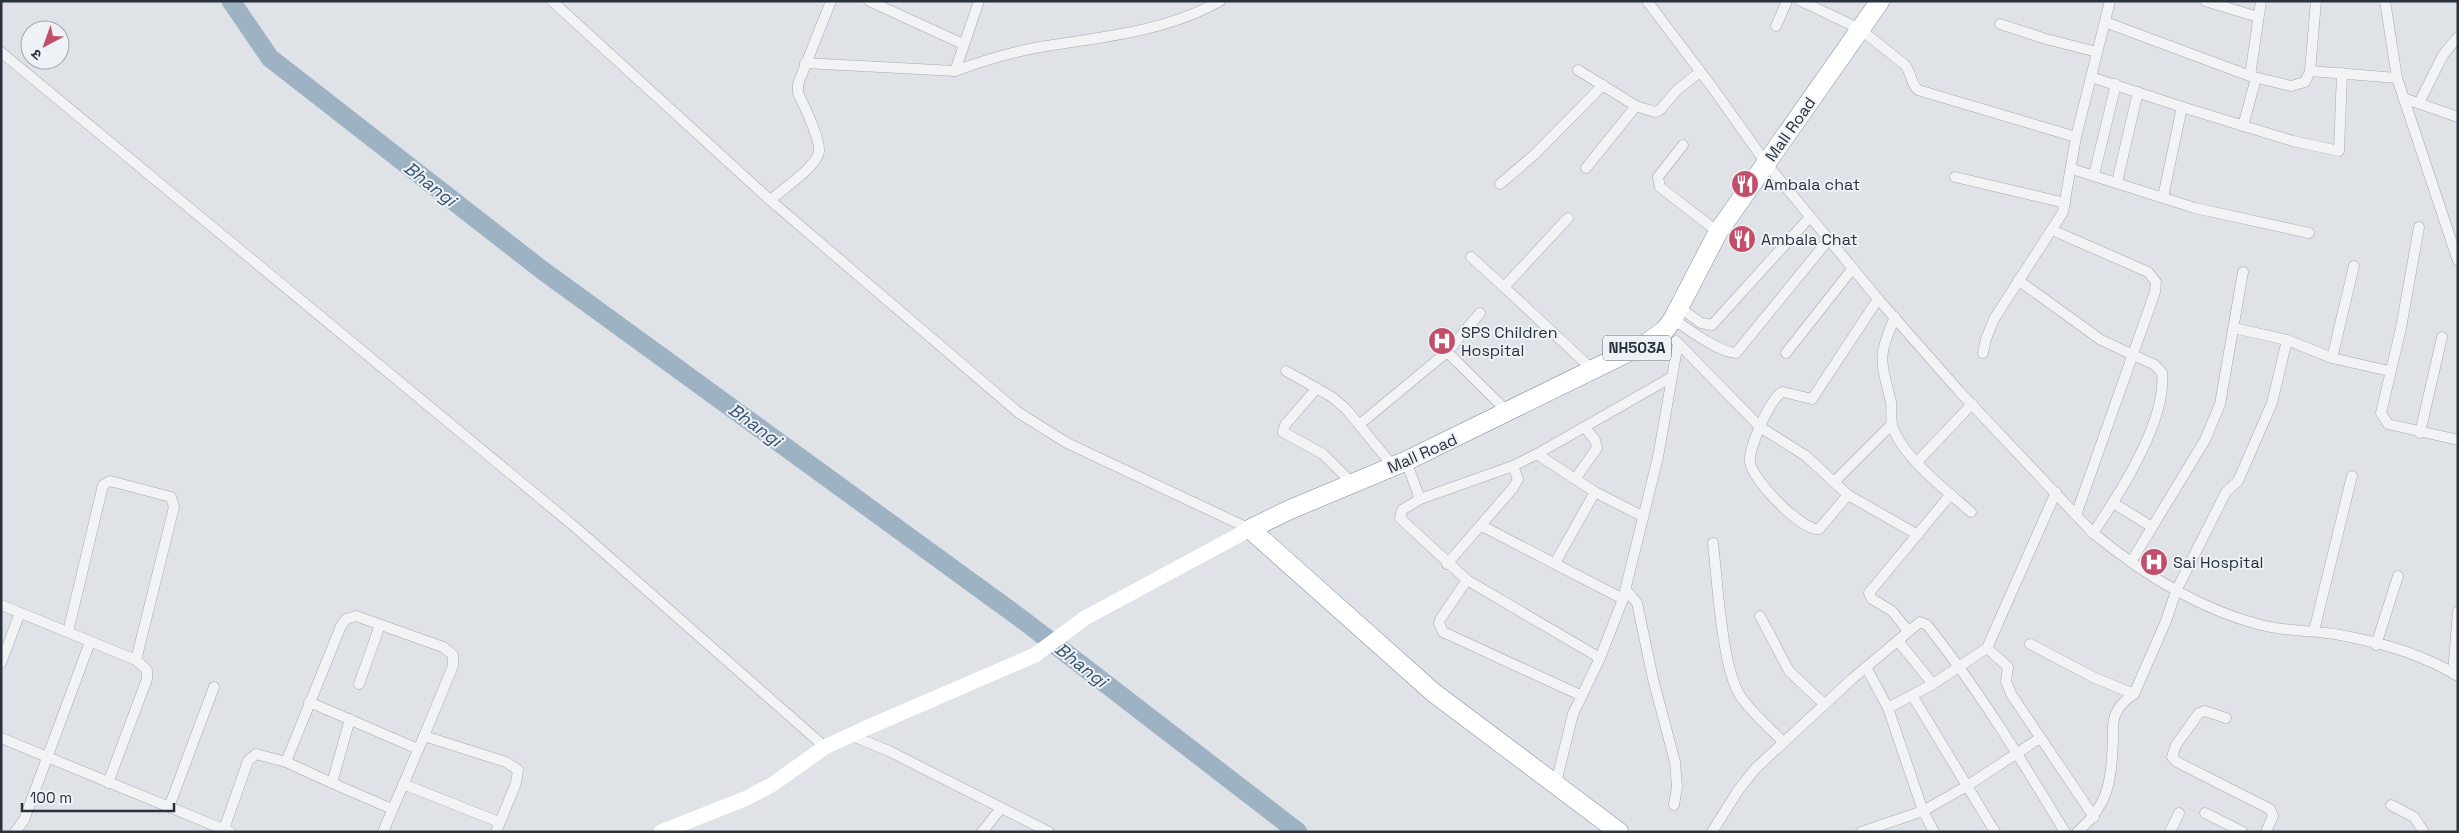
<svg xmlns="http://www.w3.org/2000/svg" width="2459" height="833" font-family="'Space Grotesk','Noto Sans Devanagari',sans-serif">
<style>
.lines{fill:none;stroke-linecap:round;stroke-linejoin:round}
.river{stroke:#9db3c4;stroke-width:19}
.street-casing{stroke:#a5aab0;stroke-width:11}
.highway-casing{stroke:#88919c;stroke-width:20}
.street{stroke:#f1f3f5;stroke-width:10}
.secondary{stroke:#fff;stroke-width:15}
.highway{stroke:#fff;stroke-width:19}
.labels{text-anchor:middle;stroke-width:4;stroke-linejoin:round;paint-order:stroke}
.shield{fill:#eef1f5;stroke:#646b74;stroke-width:1}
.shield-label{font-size:15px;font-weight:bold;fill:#29323c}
.street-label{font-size:16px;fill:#29323c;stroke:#eef1f5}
.poi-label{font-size:16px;fill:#29323c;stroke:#eef1f5;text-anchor:start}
.water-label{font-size:18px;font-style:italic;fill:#37546d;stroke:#eef1f5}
</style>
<rect width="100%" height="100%" fill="#dfe3e7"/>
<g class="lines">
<path class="river" d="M231 1 270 58 542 270 1023 620 1298 832"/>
<g class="street-casing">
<g id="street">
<path d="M552 1 770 200 1019 413 1067 443 1250 529"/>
<path d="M869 1 963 44"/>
<path d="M979 1 955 71C985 60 1015 51 1046 46 1105 37 1167 31 1220 1"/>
<path d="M1647 1 1712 87 1766 163 1878 299 1959 391 2093 533C2143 574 2198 609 2261 625 2287 632 2314 630 2340 635 2379 642 2424 655 2458 676"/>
<path d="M1801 1 1860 29 1905 65C1912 73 1910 83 1918 90L2076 137"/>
<path d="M2205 1 2258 17"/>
<path d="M2261 1 2250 76 2291 86 2305 82 2310 71 2397 78"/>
<path d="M2385 1 2397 78 2458 261"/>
<path d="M2105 22 2250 76"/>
<path d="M2000 24 2046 39 2097 52"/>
<path d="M1776 26 1787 1"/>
<path d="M1 52 575 527 825 747"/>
<path d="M805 63 955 71"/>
<path d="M1578 70 1636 106 1655 112 1660 110 1677 90 1700 72"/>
<path d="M2310 71 2316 1"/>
<path d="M2091 77 2182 107 2163 197"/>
<path d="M2403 98 2458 117"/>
<path d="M2419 103 2443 55 2458 37"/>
<path d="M2182 107 2293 141 2339 151 2342 73"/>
<path d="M2243 126 2256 78"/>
<path d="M1683 145 1658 177 1660 187 1718 232"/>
<path d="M1586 168 1636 106"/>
<path d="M2072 169 2195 208 2309 233"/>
<path d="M2094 175 2116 84"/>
<path d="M1955 177 2065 203"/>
<path d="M2117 182 2138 92"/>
<path d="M1500 184 1534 155 1603 85"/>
<path d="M770 200C782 190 818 166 819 151 820 138 804 106 798 93V84L831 1"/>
<path d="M1568 218 1504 287 1593 370"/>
<path d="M2419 227 2401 328 2381 413 2388 424 2458 440"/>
<path d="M2052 230 2148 272 2156 282 2155 292 2076 515"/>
<path d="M1471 257 1504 287"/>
<path d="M2018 280 2101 340 2155 365 2162 373C2167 421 2119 495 2093 533"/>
<path d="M1679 307 1701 323 1712 325 1810 217"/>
<path d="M1895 317C1878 356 1880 358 1890 398 1893 406 1890 416 1892 425 1901 456 1947 491 1971 512"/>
<path d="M1673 319C1688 329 1718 352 1736 353L1829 239"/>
<path d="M2234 328 2287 340 2332 358 2389 371"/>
<path d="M1678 343 1760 427 1806 456 1848 495 1819 529C1802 531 1752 480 1750 462 1748 449 1771 396 1783 392L1812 399 1878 299"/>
<path d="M1447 352 1508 412"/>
<path d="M1786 353 1853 268"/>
<path d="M1983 353 1986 339 1994 319 2063 212 2076 137 2110 1"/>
<path d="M2332 358 2354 266"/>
<path d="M1286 371 1332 397 1346 409 1393 466"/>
<path d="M1317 388 1285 425 1283 432 1323 454 1352 483"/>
<path d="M1360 424 1447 352 1480 313"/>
<path d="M2420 433 2442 337"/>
<path d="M1537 454 1513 466 1420 499 1402 510 1400 518 1467 580 1600 658"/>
<path d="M1406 461 1420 499"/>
<path d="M1917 462 1972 404"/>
<path d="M1575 479 1597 448 1595 440 1585 428"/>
<path d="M1835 481 1892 424"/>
<path d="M1848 495 1918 535"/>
<path d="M2113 503 2152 527"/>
<path d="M1642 516 1595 492 1537 454 1670 378"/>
<path d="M1482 526 1623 599"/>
<path d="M1713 543C1717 577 1722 671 1741 697 1752 713 1769 727 1783 742"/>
<path d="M2131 562 2205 440 2220 404 2243 272"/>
<path d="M1555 563 1595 492"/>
<path d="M1447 564 1513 488 1518 479 1513 466"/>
<path d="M1467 580 1441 618 1439 623 1443 632 1580 695"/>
<path d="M1626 590 1637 603 1653 679 1675 762 1677 787 1674 805"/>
<path d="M1 605 136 660 147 670V679L108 783"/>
<path d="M1760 616 1789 671 1824 704"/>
<path d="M1908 631 1892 611 1872 599 1869 593 1951 494"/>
<path d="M2314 631 2352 476"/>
<path d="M68 632 103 485 110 481 171 497 174 507 136 660"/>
<path d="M1898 641 1933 684"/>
<path d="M2030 644 2095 678 2134 694 2166 621 2176 591 2226 492 2238 481 2272 403 2287 340"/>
<path d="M2376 645 2398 576"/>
<path d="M1987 648 2008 667 2006 681 2011 694 2094 817"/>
<path d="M1 663 20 613"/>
<path d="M1866 667 1888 708"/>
<path d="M2453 673 2458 611"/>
<path d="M359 684 380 625"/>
<path d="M1912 695 1995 832"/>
<path d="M309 702 418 749"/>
<path d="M2226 718 2205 711 2199 713 2176 745 2172 757 2177 762 2270 809 2273 816 2266 832"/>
<path d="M350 719 332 783 286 762 341 626 346 619 356 616 443 647 453 655V666L424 736"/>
<path d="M850 735 889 751 1049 832"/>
<path d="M1 738 230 832"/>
<path d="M332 783 392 809"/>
<path d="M1556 783 1573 714 1600 658 1623 599 1658 457 1678 343 1676 341"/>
<path d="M403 784 499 822"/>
<path d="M2391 805 2414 817 2424 832"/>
<path d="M169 807 214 687"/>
<path d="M2205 813 2243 832"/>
<path d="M224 829 248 761 256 754 286 762"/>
<path d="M15 832 24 820 90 642"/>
<path d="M383 832 424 736 506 762 518 770 516 783 496 832"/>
<path d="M982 832 1001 808"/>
<path d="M1712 832 1739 789 1756 768 1852 679 1920 622 1927 625C1979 690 2022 761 2065 832"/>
<path d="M1861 832 1923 811 1967 786 2040 738"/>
<path d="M1934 832 1923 811 1888 708 1933 684 1987 648 2056 492"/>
<path d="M2077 832C2110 805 2111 779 2113 740 2113 731 2112 721 2116 713 2120 704 2127 699 2134 694"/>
<path d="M2170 832 2179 813"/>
</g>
</g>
<g class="highway-casing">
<path id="highway" d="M1619 832 1434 693 1250 529 1289 510 1406 461 1647 343 1665 330 1673 319 1718 232 1880 1"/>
</g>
<use href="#street" class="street"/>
<path class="secondary" d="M661 832 747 798 773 784 825 747 864 729 1035 655 1085 618 1250 529"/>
<use href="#highway" class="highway"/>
</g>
<defs>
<g id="restaurant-disc" transform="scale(1.4375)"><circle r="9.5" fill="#c24e69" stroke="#eef1f5"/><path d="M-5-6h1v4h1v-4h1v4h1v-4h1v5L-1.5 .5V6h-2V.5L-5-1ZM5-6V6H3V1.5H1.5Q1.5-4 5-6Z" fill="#fff"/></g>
<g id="hospital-disc" transform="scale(1.4375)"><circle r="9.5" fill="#c24e69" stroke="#eef1f5"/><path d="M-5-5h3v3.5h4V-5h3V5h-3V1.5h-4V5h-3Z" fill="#fff"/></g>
</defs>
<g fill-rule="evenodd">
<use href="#restaurant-disc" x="1745" y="184"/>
<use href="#restaurant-disc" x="1742" y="239"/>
<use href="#hospital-disc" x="1442" y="341"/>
<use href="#hospital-disc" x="2154" y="562"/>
</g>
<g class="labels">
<rect class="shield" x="1603" y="335.5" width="68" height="25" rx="4"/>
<g class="shield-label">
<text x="1637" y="353">NH503A</text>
</g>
<g class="street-label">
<text transform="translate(1790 129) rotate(-55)" y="6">Mall Road</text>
<text transform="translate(1422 453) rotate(-24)" y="6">Mall Road</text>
</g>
<g class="poi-label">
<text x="1764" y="190">Ambala chat</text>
<text x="1761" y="245">Ambala Chat</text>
<text x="1461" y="338">SPS Children<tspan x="1461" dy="18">Hospital</tspan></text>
<text x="2173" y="568">Sai Hospital</text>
</g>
<g class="water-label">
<text transform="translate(430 184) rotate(38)" y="6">Bhangi</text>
<text transform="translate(755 425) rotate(36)" y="6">Bhangi</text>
<text transform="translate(1081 665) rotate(38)" y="6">Bhangi</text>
</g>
</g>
<rect width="2459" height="833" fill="none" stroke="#29323c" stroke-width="5"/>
<g transform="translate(45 45) rotate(221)"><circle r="24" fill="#eef1f5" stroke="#9fa5ab"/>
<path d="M0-4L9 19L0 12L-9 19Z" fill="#c24e69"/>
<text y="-8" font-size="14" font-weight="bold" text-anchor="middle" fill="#29323c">उ</text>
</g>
<path d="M22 803v8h152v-8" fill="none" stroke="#29323c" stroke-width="2.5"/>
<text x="30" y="803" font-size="15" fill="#29323c" stroke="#eef1f5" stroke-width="4" paint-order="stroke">100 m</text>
</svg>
